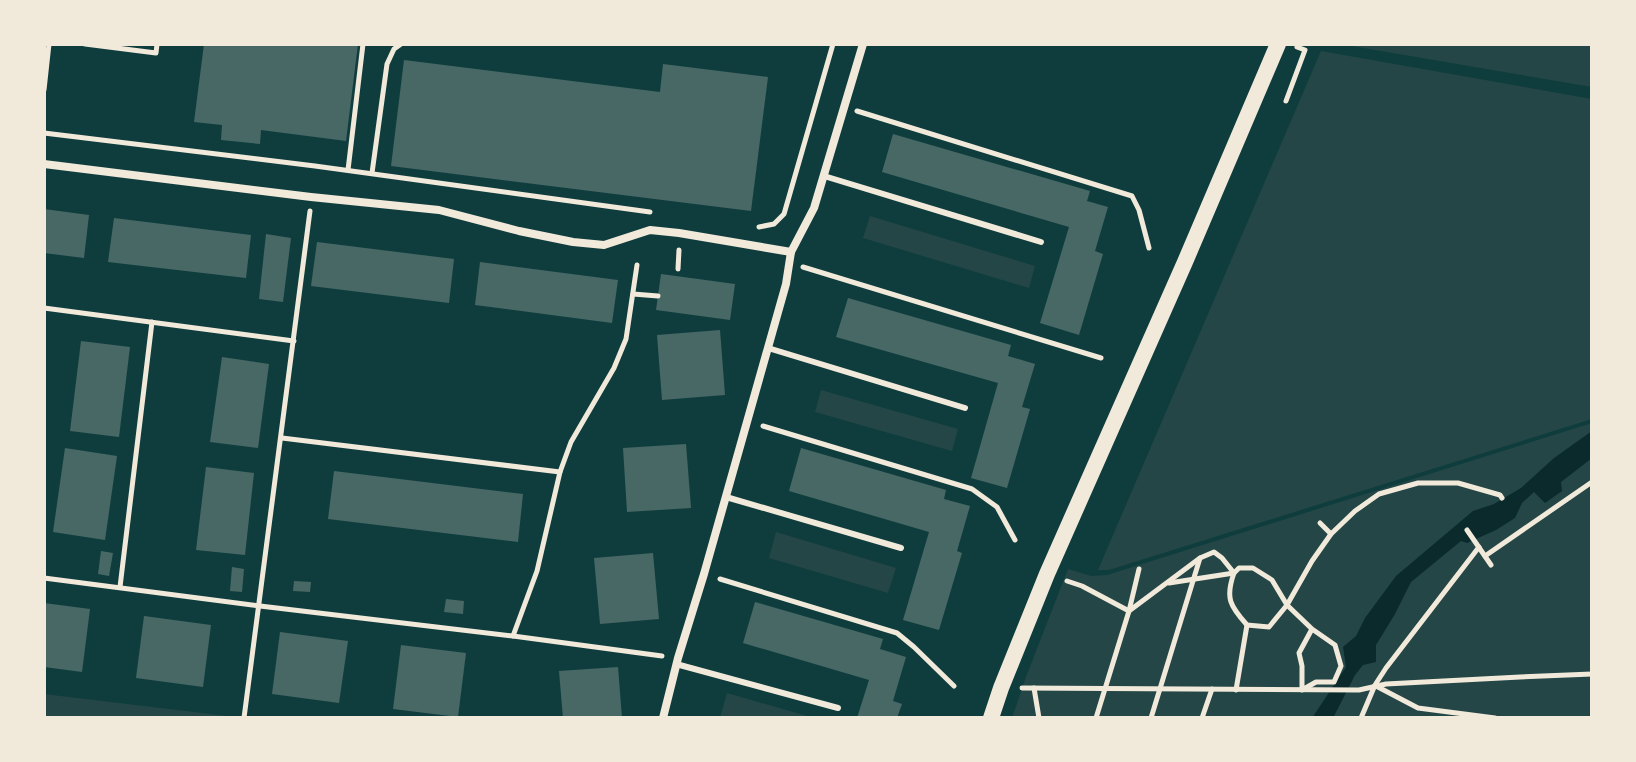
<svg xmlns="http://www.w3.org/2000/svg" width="1636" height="762" font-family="'IBM Plex Sans',sans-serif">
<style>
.green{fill:#244646}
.water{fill:#0a2a2b}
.building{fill:#486865}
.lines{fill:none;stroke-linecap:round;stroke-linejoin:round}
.path{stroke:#f1e9da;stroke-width:5}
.service{stroke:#f1e9da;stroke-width:6}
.minor{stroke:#f1e9da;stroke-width:8}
.secondary{stroke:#f1e9da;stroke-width:16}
</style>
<rect width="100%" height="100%" fill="#0f3d3e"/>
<g class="green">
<path d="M1340 44H1592V87Z"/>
<path d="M1321 51 1592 99V419L1109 570H1098Z"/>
<path d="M870 216 1035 266 1029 288 863 238Z"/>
<path d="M821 390 958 429 952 451 815 412Z"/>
<path d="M1592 423V718H1012L1026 677 1068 569 1091 576 1107 575Z"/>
<path d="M776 532 896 568 888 593 769 558Z"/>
<path d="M727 693 814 718H720Z"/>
<path d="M44 694 244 718H44Z"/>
</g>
<path class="water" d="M1592 431V458L1561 482 1562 491 1545 503 1534 492 1522 503 1515 518 1496 530 1467 543 1461 541 1411 582 1395 614 1376 645V662L1363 665 1355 675 1333 718H1312L1346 667 1343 647 1356 636 1365 618 1396 576 1473 511 1494 504 1521 488 1554 458Z"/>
<g class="building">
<path d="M204 44H358L346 141 261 130 260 144 221 140 222 125 194 122Z"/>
<path d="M404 60 660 92 663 64 768 77 751 211 391 166Z"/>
<path d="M893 134 1090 191 1087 201 1108 207 1095 251 1103 254 1079 335 1040 323 1069 227 882 172Z"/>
<path d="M44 209 89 215 84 258 44 253Z"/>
<path d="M114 218 251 235 246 278 108 262Z"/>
<path d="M266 234 291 238 283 302 259 299Z"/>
<path d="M317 242 454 259 449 303 311 286Z"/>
<path d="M480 262 618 280 612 323 475 305Z"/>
<path d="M661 274 735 284 730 320 656 310Z"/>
<path d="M848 298 1011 345 1008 356 1035 364 1022 407 1030 409 1007 488 971 478 998 383 836 337Z"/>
<path d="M720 330 725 395 662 400 657 335Z"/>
<path d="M81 341 130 347 119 437 70 431Z"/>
<path d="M222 357 269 364 258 448 210 442Z"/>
<path d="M686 444 691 508 627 512 623 448Z"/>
<path d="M65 448 117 456 105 540 53 532Z"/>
<path d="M801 448 946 490 944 499 970 506 957 551 962 553 939 630 903 620 929 532 789 491Z"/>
<path d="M206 467 254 473 245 555 196 550Z"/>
<path d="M334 471 523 494 518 542 328 519Z"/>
<path d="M101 551 113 553 109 576 98 574Z"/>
<path d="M653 553 659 619 600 624 594 558Z"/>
<path d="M232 567 244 569 242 592 230 591Z"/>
<path d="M294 581 311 582 310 592 293 591Z"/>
<path d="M446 599 464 601 463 614 444 612Z"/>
<path d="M755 602 883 639 880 649 906 657 893 701 902 704 897 718H857L869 680 743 643Z"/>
<path d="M44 603 90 609 82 672 44 667Z"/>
<path d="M144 616 211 625 203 687 136 678Z"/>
<path d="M280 632 348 641 339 703 272 694Z"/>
<path d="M401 645 466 653 458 717 393 709Z"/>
<path d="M618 667 622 718H563L559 671Z"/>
</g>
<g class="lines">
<g class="path">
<path d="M85 44 156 53 157 44"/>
<path d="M44 90 49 44"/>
<path d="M1286 101 1305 50 1297 47"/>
<path d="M857 111 1132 196 1139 210 1149 248"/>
<path d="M44 133 315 166 650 212"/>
<path d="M348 170 363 44"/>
<path d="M372 173 387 64 394 49 401 44"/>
<path d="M759 227 774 224 784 214 833 44"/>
<path d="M803 267 1101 358"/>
<path d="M678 269 679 250"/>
<path d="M633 294 658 296"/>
<path d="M44 308 294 341"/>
<path d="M763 426 972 489 997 507 1015 540"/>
<path d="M282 438 560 472"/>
<path d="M1320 523 1331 534"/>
<path d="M1467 530 1491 565"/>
<path d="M1485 556 1592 482"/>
<path d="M44 578 260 606 513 636 662 656"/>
<path d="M720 579 897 633 914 647 954 686"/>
<path d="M1067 581 1082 586 1129 611 1200 558 1214 552 1222 558 1234 573C1225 598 1230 606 1247 625L1269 627 1287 605 1312 561 1331 534 1355 511 1379 494 1418 483H1458L1500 495 1502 498"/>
<path d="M1169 583 1234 573 1239 568H1253L1272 580 1287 605 1312 629 1335 645 1341 666 1334 682H1316L1302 690V666L1299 653 1312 629"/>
<path d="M120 587 152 322"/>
<path d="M513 636 537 571 560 472 571 442 614 368 626 339 637 265"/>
<path d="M1376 686 1418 708 1495 718"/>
<path d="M1022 688 1359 690 1386 684 1520 677 1592 674"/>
<path d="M1034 688 1039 718"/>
<path d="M1236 690 1247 625"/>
<path d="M244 718 310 211"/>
<path d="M1096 718 1129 611 1139 569"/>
<path d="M1151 718 1200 558"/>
<path d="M1202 718 1212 689"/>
<path d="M1361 718 1375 685 1386 668 1479 547"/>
</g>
<g class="service">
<path d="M824 176 1041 242"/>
<path d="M768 348 965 408"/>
<path d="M726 497 901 548"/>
<path d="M676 664 838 708"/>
</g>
<g class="minor">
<path d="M44 164 311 197 439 210 519 231 573 242 604 245 650 230 679 233 791 252"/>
<path d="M663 718 678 658 704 574 786 284 791 252 814 208 863 44"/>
</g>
<path class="secondary" d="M991 718 1001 688 1047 574 1185 262 1278 44"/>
</g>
<rect width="1636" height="762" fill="none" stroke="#f1e9da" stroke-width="92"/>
</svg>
